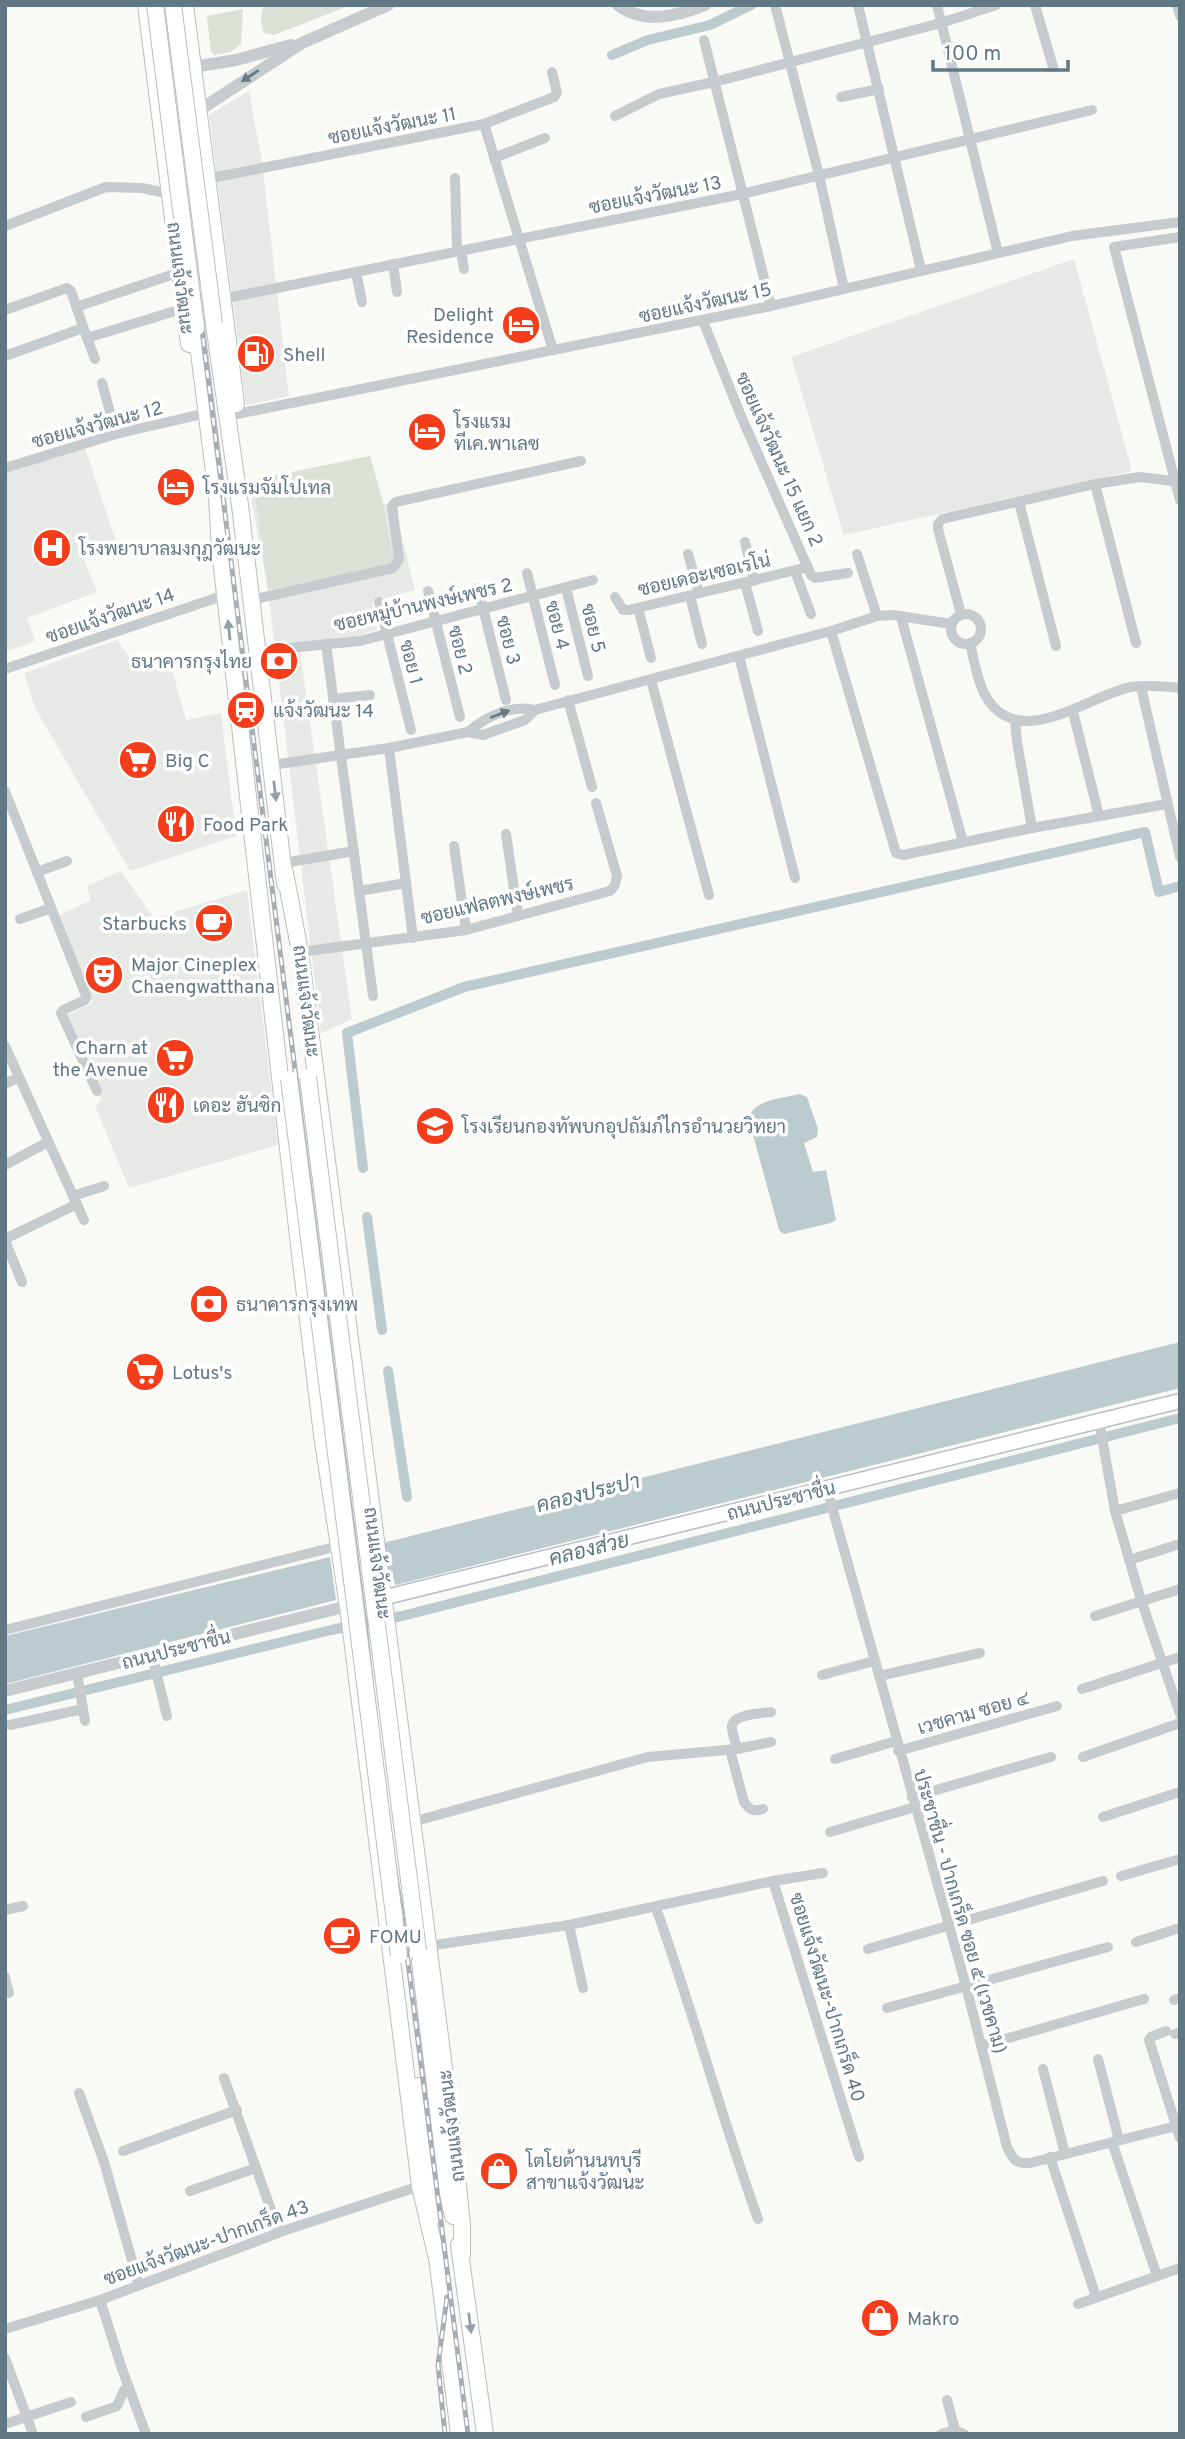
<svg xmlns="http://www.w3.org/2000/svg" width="1185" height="2439" font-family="Overpass,Sarabun,sans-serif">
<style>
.built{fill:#e7e9e7}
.green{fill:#dbe1d6}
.water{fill:#bccbce}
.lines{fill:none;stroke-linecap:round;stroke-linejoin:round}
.canal{stroke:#bccbce;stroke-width:10}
.secondary-casing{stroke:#b8bec3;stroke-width:17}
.primary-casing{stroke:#b9bec1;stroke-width:18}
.minor{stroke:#c6cbce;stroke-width:10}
.tertiary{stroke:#c6cbce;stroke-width:12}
.secondary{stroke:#fff;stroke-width:14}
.primary{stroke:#fff;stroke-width:16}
.rail-casing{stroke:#a6aeb3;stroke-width:5}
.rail{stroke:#fff;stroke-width:2.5;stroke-dasharray:8;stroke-linecap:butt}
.primary-bridge-casing{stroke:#b9bec1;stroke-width:18;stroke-linecap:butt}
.primary-bridge{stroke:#fff;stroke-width:16}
.oneway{fill:#667b88}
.oneway2{fill:#90a0a9}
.labels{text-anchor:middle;stroke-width:7;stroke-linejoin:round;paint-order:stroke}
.street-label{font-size:19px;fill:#617784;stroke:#fff}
.poi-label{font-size:19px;fill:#617784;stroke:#fff;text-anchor:start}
.water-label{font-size:21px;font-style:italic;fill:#5c777e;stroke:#fff}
</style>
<rect width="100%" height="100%" fill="#f9f9f6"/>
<g class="built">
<path d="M249 91 262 162 289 396 246 405 209 115Z"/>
<path d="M1074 259 1132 471 844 535 791 357Z"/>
<path d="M85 448 116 542 82 555 97 592 27 618 35 641 5 652V473Z"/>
<path d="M370 456 383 503 395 509 415 590 372 602 377 630 300 652 352 1019 321 1033 268 590 248 482Z"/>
<path d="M117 640 139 671 170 662 186 720 221 713 236 836 130 871 35 708 24 673Z"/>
<path d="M121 871 154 918 247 890 278 1145 129 1188 95 1106 102 1099 64 1017 92 1003 60 915 91 900 87 886Z"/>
</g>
<g class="green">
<path d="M264 5H346V7L274 35 264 33C260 23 260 15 264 5Z"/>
<path d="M243 9 241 44 231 52 214 55 211 51 207 16Z"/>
<path d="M370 456 383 503 394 562 388 565 268 590 253 480Z"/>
</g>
<g class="water">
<path d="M799 1094 807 1097 818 1129 817 1137 804 1143 813 1172 826 1170 836 1220 831 1223 784 1234 779 1230 749 1120C750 1100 784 1098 799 1094Z"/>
<path d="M1180 1342V1388L396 1585 389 1578 383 1543Z"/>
<path d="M330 1557 336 1600 5 1684V1636Z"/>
</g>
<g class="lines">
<g class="canal">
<path d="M612 55 648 40 710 25 751 5"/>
<path d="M363 1168 347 1033 464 987 1145 832 1159 892 1180 886"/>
<path d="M367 1217 382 1330"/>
<path d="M388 1371 407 1497"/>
<path d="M5 1710 331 1630 402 1616 1180 1418"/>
</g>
<g class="secondary-casing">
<path id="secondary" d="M382 1598 1180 1401"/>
</g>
<g class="primary-casing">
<g id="primary">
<path d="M146 5 189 344"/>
<path d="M185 5 236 404"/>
<path d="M214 324 240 505 285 884"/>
<path d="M196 328 217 496 220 550 300 1254 322 1435 348 1606 420 2186 437 2259"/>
<path d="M285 873 300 952 453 2137 462 2225V2255"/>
<path d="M420 1961 448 2195 453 2216"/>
<path d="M418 2086 434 2216"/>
<path d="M459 2245 485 2434"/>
<path d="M436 2249 459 2434"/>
</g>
</g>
<g class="minor">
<path d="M775 5 819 175 844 289"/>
<path d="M858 5 921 270"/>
<path d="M937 5 998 253"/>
<path d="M1035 5 1053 67"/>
<path d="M1177 5 1180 16"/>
<path d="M704 40 771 306"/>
<path d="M841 97 879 89"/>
<path d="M615 116 659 94 714 82 941 23 996 5"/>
<path d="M484 124 553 350"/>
<path d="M494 158 545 138"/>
<path d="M455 178 457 251"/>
<path d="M207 179 484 124 554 97 557 93 552 72"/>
<path d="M5 226 106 187 142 188 170 194"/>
<path d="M1180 237 1114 247 1180 500"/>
<path d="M461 251 464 269"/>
<path d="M393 264 397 292"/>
<path d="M356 272 362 302"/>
<path d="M222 299 742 194 1092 110"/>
<path d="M76 307 180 272"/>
<path d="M5 310 67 288 71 291 87 338 185 308"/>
<path d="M703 321 741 416 811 575 815 578 848 573"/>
<path d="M87 338 95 359"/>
<path d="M5 356 83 328"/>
<path d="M102 383 116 434"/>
<path d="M237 414 771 306 1072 236 1180 222"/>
<path d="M5 468 116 434 198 415"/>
<path d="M1095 484 1136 643"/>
<path d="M1019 502 1056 646"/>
<path d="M745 542 754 581"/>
<path d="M688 554 699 593"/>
<path d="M857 554 877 616"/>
<path d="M795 571 811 614"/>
<path d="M527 573 555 685"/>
<path d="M745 583 758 631"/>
<path d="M478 588 506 700"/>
<path d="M566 588 588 676"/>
<path d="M428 591 460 717"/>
<path d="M690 596 702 644"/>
<path d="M615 597 623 610H629L808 567"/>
<path d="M251 600 393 568 399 559 392 506 396 502 581 461"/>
<path d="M379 602 411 730"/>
<path d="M638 608 651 658"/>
<circle cx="966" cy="629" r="15"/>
<path d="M961 614 938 529V524L942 519 1095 484 1140 477 1180 482"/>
<path d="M901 617 963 842"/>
<path d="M831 631 896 853 903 855 1032 828 1167 804"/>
<path d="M970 643C974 660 977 680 985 695 1018 754 1089 695 1131 687 1147 685 1164 686 1180 688"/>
<path d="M326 644 373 996"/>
<path d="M258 651 360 641 593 580"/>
<path d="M739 656 795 878"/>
<path d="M5 669 225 595"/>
<path d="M651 680 709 895"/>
<path d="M1141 687 1180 857"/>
<path d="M333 699 370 695"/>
<path d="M568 700 592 787"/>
<path d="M1073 712 1099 816"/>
<path d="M1015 720 1017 742 1032 828"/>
<path d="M468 732C485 717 512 704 535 710L831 631 877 616 893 615 951 624"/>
<path d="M389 748 413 938"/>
<path d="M272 765 389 748 468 732 483 735 525 720 535 710"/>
<path d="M5 791 86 996 85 1000 63 1010 61 1013 97 1091"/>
<path d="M506 834 518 916"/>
<path d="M454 846 466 930"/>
<path d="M284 863 354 851"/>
<path d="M37 872 67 861"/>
<path d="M359 891 406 883"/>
<path d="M20 919 51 908"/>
<path d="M300 952 466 930 610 891 615 885 617 876 596 803"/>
<path d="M5 1046 84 1220"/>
<path d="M5 1084 19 1077"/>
<path d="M5 1165 48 1142"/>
<path d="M73 1196 104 1186"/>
<path d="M22 1282 6 1243 7 1238 77 1204"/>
<path d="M1099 1421 1115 1511 1141 1600 1180 1714"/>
<path d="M827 1489 966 1986 1007 2147C1013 2159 1015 2164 1030 2163L1176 2126"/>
<path d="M1115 1511 1180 1493"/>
<path d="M1129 1560 1180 1544"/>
<path d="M1095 1616 1180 1589"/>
<path d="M5 1630 338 1546"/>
<path d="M152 1655 167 1716"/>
<path d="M77 1673 85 1721"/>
<path d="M822 1675 874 1661"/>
<path d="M879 1676 980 1653"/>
<path d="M1082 1689 1180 1657"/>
<path d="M10 1725 83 1709"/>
<path d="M737 1749 771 1742"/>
<path d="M730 1750 744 1802C750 1810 753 1812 763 1809"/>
<path d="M898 1751 1057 1706"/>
<path d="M1083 1757 1180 1723"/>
<path d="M835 1759 896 1741"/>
<path d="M912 1797 1051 1757"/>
<path d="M1103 1817 1180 1792"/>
<path d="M412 1822 648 1757 737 1749C736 1743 731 1731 732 1725 735 1714 762 1713 771 1712"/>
<path d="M830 1832 915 1807"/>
<path d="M1121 1876 1180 1859"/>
<path d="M773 1881 823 1873"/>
<path d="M656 1908C693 2011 721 2116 758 2219"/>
<path d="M5 1910 23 1906"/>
<path d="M569 1925 583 1988"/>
<path d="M1136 1942 1180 1928"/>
<path d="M428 1946 569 1925 773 1881 859 2157"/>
<path d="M868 1949 1103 1881"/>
<path d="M5 1977 9 1993"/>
<path d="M1174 2000 1180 1998"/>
<path d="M887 2008 1108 1947"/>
<path d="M1166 2031 1151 2037 1149 2040 1180 2138"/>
<path d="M1175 2034 1180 2033"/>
<path d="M981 2046 1144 1999"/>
<path d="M1098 2059 1119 2140"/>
<path d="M1043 2069 1065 2154"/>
<path d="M224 2078 256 2168"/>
<path d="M79 2093 104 2162 139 2285"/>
<path d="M1112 2142 1157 2276"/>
<path d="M123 2151 237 2110"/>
<path d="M1050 2157 1096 2297"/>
<path d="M190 2191 256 2168 279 2232"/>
<path d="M100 2300 122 2369 146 2434"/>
<path d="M1078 2304 1180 2268"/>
<path d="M5 2329 100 2300 286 2230 420 2186"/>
<path d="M5 2358 33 2434"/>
<path d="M947 2400 955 2430"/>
<path d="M86 2417 117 2406 124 2390 129 2387"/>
<path d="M5 2424 71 2402"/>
<path d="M941 2434 955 2430 964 2434"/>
</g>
<g class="tertiary">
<path d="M618 5C644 25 678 16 705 5"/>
<path d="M193 67 236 60 291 45"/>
<path d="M198 111 302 43 388 5"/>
<path d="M5 1691 348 1606"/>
</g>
<use href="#secondary" class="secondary"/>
<use href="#primary" class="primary"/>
<g class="rail-casing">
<g id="rail">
<path d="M161 5 366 1634 384 1802 402 1915 468 2434"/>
<path d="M445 2434 438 2365 447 2297"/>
</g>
</g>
<use href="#rail" class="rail"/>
<g class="primary-bridge-casing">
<g id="primary-bridge">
<path d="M155 5 196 328"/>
<path d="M173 5 214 324"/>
<path d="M308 1077 418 1951"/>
<path d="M289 1079 399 1955"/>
</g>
</g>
<use href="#primary-bridge" class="primary-bridge"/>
</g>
<defs><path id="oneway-solid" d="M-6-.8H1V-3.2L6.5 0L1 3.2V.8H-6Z" transform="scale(1.75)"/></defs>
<g class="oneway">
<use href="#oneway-solid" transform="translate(250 76) rotate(146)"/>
<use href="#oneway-solid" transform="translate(500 714) rotate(-21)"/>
</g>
<g class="oneway2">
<use href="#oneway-solid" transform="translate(229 630) rotate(-96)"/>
<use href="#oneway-solid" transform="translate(275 791) rotate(83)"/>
<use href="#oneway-solid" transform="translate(470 2323) rotate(83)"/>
</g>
<defs>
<g id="hotel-disc" transform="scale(2.0125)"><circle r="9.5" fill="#f43d1b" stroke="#fff"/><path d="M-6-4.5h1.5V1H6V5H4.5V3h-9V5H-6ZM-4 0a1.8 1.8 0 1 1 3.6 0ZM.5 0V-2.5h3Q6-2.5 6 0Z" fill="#fff"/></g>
<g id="fuel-disc" transform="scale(2.0125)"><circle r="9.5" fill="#f43d1b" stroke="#fff"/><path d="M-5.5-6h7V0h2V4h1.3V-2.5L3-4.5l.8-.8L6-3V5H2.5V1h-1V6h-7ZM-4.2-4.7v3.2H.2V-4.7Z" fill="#fff"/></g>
<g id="hospital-disc" transform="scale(2.0125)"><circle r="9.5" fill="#f43d1b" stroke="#fff"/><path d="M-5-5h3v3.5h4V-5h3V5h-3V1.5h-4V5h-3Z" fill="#fff"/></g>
<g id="bank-disc" transform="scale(2.0125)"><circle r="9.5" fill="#f43d1b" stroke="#fff"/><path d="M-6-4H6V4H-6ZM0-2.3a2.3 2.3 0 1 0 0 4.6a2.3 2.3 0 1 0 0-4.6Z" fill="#fff"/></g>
<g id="station-disc" transform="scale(2.0125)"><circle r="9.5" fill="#f43d1b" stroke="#fff"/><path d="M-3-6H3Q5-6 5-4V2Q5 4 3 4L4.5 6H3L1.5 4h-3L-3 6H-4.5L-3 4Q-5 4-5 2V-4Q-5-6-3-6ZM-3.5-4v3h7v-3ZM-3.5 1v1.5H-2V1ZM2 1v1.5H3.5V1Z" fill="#fff"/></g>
<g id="supermarket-disc" transform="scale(2.0125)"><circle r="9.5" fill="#f43d1b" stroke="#fff"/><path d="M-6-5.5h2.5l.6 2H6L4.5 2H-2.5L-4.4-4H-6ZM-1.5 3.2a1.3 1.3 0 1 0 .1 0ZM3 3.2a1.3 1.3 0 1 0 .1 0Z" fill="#fff"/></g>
<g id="restaurant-disc" transform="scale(2.0125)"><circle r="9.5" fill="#f43d1b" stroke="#fff"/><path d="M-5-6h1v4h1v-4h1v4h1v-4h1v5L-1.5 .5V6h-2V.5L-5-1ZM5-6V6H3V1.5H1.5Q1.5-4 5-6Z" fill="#fff"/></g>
<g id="cafe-disc" transform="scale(2.0125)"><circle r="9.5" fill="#f43d1b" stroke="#fff"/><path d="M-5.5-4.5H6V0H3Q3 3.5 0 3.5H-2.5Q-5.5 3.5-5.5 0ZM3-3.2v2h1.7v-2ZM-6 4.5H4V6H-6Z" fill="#fff"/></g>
<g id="theatre-disc" transform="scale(2.0125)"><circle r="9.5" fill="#f43d1b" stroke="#fff"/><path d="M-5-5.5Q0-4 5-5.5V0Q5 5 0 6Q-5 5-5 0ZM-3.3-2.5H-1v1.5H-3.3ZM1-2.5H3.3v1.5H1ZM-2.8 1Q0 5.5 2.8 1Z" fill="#fff"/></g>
<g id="school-disc" transform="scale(2.0125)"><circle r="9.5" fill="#f43d1b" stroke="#fff"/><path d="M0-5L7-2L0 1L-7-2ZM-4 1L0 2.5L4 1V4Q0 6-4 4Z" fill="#fff"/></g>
<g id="shop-disc" transform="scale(2.0125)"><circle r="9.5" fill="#f43d1b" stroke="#fff"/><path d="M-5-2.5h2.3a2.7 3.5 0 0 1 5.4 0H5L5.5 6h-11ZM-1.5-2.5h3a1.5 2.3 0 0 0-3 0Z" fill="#fff"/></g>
</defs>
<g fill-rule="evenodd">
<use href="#hotel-disc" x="521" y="325"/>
<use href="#fuel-disc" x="256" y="354"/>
<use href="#hotel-disc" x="427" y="432"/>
<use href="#hotel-disc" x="176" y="487"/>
<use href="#hospital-disc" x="52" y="548"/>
<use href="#bank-disc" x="279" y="661"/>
<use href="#station-disc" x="246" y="710"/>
<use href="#supermarket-disc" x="138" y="760"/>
<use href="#restaurant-disc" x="176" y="824"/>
<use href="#cafe-disc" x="214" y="923"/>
<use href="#theatre-disc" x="104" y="975"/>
<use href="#supermarket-disc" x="175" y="1058"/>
<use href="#restaurant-disc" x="166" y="1105"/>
<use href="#school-disc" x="435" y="1126"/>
<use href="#bank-disc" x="209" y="1304"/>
<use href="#supermarket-disc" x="145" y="1372"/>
<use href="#cafe-disc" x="342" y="1936"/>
<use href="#shop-disc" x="499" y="2171"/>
<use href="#shop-disc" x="880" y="2318"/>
</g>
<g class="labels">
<g class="street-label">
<text transform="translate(392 125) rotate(-11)" y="7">ซอยแจ้งวัฒนะ 11</text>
<text transform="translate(655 194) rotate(-11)" y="7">ซอยแจ้งวัฒนะ 13</text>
<text transform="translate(181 278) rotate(83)" y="7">ถนนแจ้งวัฒนะ</text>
<text transform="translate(705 302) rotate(-12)" y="7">ซอยแจ้งวัฒนะ 15</text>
<text transform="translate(97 424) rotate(-15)" y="7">ซอยแจ้งวัฒนะ 12</text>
<text transform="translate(780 459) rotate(66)" y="7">ซอยแจ้งวัฒนะ 15 แยก 2</text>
<text transform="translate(704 574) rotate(-13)" y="7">ซอยเดอะเซอเรโน่</text>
<text transform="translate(423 604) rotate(-13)" y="7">ซอยหมู่บ้านพงษ์เพชร 2</text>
<text transform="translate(110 615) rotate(-19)" y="7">ซอยแจ้งวัฒนะ 14</text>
<text transform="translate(558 625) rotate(76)" y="7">ซอย 4</text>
<text transform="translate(594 628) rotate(76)" y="7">ซอย 5</text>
<text transform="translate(509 640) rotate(76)" y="7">ซอย 3</text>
<text transform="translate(461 650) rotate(76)" y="7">ซอย 2</text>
<text transform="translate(412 662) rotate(76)" y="7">ซอย 1</text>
<text transform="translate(497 900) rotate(-13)" y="7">ซอยแฟลตพงษ์เพชร</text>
<text transform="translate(307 1001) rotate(83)" y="7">ถนนแจ้งวัฒนะ</text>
<text transform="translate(781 1500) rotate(-14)" y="7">ถนนประชาชื่น</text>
<text transform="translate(378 1563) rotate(83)" y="7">ถนนแจ้งวัฒนะ</text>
<text transform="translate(176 1649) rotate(-14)" y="7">ถนนประชาชื่น</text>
<text transform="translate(973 1712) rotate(-16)" y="7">เวชคาม ซอย ๔</text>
<text transform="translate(961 1911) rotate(74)" y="7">ประชาชื่น - ปากเกร็ด ซอย ๕ (เวชคาม)</text>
<text transform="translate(828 1997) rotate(73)" y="7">ซอยแจ้งวัฒนะ-ปากเกร็ด 40</text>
<text transform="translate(451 2126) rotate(-97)" y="7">ถนนแจ้งวัฒนะ</text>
<text transform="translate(206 2242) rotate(-20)" y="7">ซอยแจ้งวัฒนะ-ปากเกร็ด 43</text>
</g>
<g class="poi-label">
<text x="494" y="321" text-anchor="end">Delight<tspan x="494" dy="22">Residence</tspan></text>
<text x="283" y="361">Shell</text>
<text x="454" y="428">โรงแรม<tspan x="454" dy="22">ทีเค.พาเลซ</tspan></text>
<text x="203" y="494">โรงแรมจัมโปเทล</text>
<text x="79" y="555">โรงพยาบาลมงกุฎวัฒนะ</text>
<text x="252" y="668" text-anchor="end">ธนาคารกรุงไทย</text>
<text x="273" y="717">แจ้งวัฒนะ 14</text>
<text x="165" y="767">Big C</text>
<text x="203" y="831">Food Park</text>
<text x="187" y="930" text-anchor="end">Starbucks</text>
<text x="131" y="971">Major Cineplex<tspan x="131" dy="22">Chaengwatthana</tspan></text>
<text x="148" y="1054" text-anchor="end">Charn at<tspan x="148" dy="22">the Avenue</tspan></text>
<text x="193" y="1112">เดอะ ฮันซิก</text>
<text x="462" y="1133">โรงเรียนกองทัพบกอุปถัมภ์ไกรอำนวยวิทยา</text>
<text x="236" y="1311">ธนาคารกรุงเทพ</text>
<text x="172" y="1379">Lotus's</text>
<text x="369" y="1943">FOMU</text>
<text x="526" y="2167">โตโยต้านนทบุรี<tspan x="526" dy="22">สาขาแจ้งวัฒนะ</tspan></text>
<text x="907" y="2325">Makro</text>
</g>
<g class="water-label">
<text transform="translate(588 1493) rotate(-14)" y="7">คลองประปา</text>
<text transform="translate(589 1549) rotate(-14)" y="7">คลองส่วย</text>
</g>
</g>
<rect width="1185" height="2439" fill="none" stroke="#617784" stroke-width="14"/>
<path d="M933 60v10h135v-10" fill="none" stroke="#617784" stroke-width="3.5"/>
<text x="944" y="60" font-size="21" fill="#617784" stroke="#ffffff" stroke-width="5" paint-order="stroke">100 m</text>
</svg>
